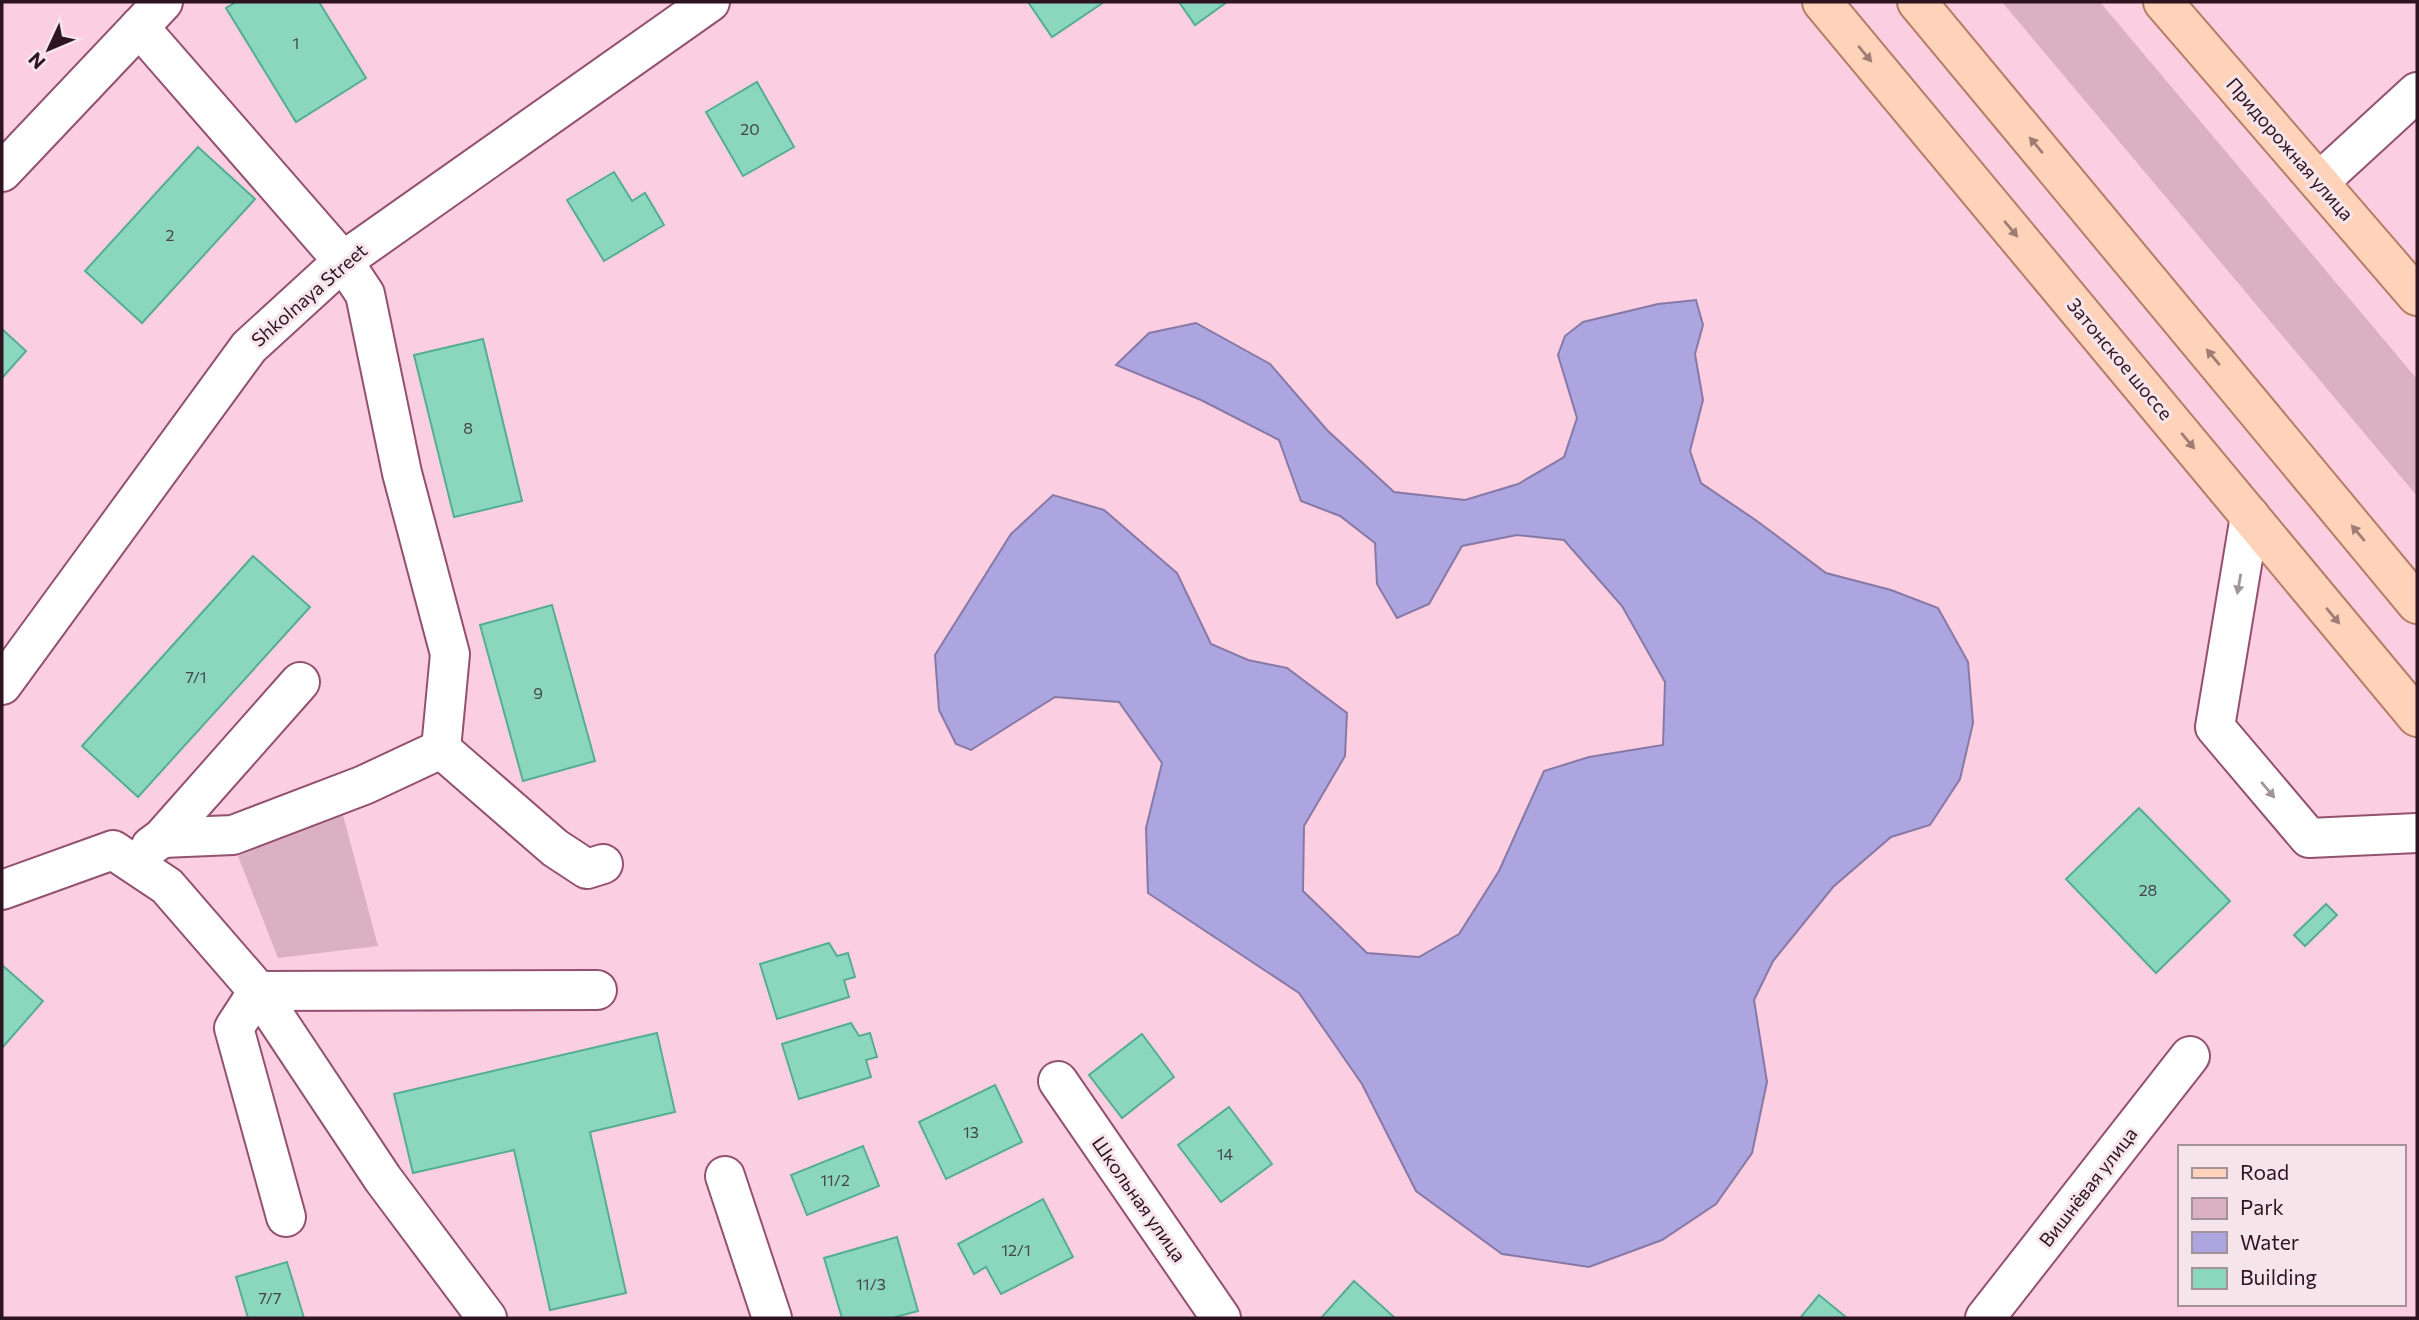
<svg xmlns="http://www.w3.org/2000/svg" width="2419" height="1320" font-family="Commissioner,sans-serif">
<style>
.green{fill:#dcb0c3}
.water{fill:#ada5e0;stroke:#8779a6;stroke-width:2}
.building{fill:#8bd7be;stroke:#53ae92;stroke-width:2}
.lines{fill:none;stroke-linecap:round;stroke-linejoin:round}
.minor-casing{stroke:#935170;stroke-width:42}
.major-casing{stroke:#b57c66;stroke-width:42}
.minor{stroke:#fff;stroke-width:38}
.major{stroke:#fed3b9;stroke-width:38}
.oneway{fill:#a07d74}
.oneway2{fill:#a1959b}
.labels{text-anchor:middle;stroke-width:6;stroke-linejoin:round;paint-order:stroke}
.number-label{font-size:16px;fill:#454448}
.street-label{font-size:19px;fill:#2e1320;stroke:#f5e5eb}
</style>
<rect width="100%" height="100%" fill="#fccee1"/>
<g class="green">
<path d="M2002 2H2100L2417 379V496Z"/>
<path d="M343 815 378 946 278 958 238 856Z"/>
</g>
<path class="water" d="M1696 300 1703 325 1695 354 1703 400 1690 451 1701 483 1757 521 1826 573 1891 590 1938 608 1968 662 1973 723 1960 779 1930 825 1891 837 1833 887 1773 961 1754 1000 1767 1082 1752 1153 1716 1204 1662 1240 1589 1267 1502 1254 1416 1191 1362 1084 1299 993 1148 893 1146 828 1162 763 1119 702 1055 697 971 750 956 744 939 710 935 655 1011 534 1053 495 1104 510 1177 573 1211 644 1248 660 1287 668 1347 713 1345 756 1304 826 1303 891 1367 953 1419 957 1459 934 1499 871 1544 771 1589 757 1663 745 1665 682 1622 606 1564 540 1517 535 1462 546 1429 604 1397 618 1377 584 1375 543 1340 516 1301 501 1279 440 1201 400 1116 365 1149 333 1196 323 1270 364 1327 430 1394 492 1465 500 1518 484 1564 457 1577 418 1558 355 1565 336 1583 322 1658 304Z"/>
<g class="building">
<path d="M236 2H319L366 78 296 122 226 8Z"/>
<path d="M1028 2H1104L1052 37Z"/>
<path d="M1179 2H1227L1195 25Z"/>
<path d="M757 82 794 147 743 176 706 112Z"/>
<path d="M198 147 255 199 142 323 85 271Z"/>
<path d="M614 172 632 201 645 193 664 225 604 261 567 200Z"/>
<path d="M2 329 26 351 2 378Z"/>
<path d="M483 339 522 501 454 517 414 355Z"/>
<path d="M253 556 310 607 138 797 82 746Z"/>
<path d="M552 605 595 761 523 781 480 625Z"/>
<path d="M2139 808 2230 901 2156 973 2066 879Z"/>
<path d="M2326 904 2337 915 2305 946 2294 935Z"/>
<path d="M829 943 837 956 848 953 855 977 844 980 849 997 777 1019 760 964Z"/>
<path d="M2 965 43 1001 2 1048Z"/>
<path d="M851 1023 859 1036 870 1033 877 1057 866 1060 871 1077 799 1099 782 1044Z"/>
<path d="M657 1033 675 1112 590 1132 626 1293 550 1310 514 1150 413 1173 394 1094Z"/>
<path d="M1142 1034 1174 1077 1122 1118 1089 1075Z"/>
<path d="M995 1085 1022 1142 946 1179 919 1122Z"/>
<path d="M1229 1107 1272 1164 1221 1202 1178 1145Z"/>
<path d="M863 1146 879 1186 807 1215 791 1175Z"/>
<path d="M1043 1199 1073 1257 1001 1294 986 1267 974 1274 958 1244Z"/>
<path d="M897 1237 918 1311 892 1318H842L824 1258Z"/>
<path d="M287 1262 304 1318H248L236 1277Z"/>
<path d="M1354 1281 1395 1318H1321Z"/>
<path d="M1819 1295 1847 1318H1800Z"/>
</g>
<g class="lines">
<g class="minor-casing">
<g id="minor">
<path d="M139 27 343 261 365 294 402 473 450 654 441 749"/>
<path d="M2 172 163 2"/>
<path d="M2319 182 2417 92"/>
<path d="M2250 516 2215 727 2309 838 2417 833"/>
<path d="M2 685 249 347 343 261 710 2"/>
<path d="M162 838 233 835 364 785 441 749 555 848 587 869 603 864"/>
<path d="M151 846 162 838 300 682"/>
<path d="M2 890 113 850 167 886 258 991 597 990"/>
<path d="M1058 1081 1221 1318"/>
<path d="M725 1176 772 1318"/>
<path d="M286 1217 234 1028 258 991 383 1179 487 1318"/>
<path d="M1985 1318 2190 1056"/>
</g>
</g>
<g class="major-casing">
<g id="major">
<path d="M1822 2 2417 717"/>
<path d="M1917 2 2417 604"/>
<path d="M2163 2 2417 296"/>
</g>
</g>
<use href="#minor" class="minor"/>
<use href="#major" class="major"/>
</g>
<defs><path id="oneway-solid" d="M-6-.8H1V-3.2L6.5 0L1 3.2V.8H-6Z" transform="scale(1.75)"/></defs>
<g class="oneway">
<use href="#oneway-solid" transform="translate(1865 54) rotate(50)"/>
<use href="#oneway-solid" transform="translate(2036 145) rotate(-130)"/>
<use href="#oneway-solid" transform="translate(2011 229) rotate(50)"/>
<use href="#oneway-solid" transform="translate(2213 357) rotate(-130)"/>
<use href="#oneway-solid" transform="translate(2188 441) rotate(50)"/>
<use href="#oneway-solid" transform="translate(2358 533) rotate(-130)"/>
<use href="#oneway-solid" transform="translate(2333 616) rotate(50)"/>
</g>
<g class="oneway2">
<use href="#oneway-solid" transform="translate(2239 584) rotate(100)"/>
<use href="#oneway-solid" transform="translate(2268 790) rotate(50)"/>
</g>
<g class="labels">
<g class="number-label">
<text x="296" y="49">1</text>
<text x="750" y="135">20</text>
<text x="170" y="241">2</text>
<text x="468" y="434">8</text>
<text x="196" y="683">7/1</text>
<text x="538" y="699">9</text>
<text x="2148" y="896">28</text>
<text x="971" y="1138">13</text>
<text x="1225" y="1160">14</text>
<text x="835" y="1186">11/2</text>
<text x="1016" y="1256">12/1</text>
<text x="871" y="1290">11/3</text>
<text x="270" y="1304">7/7</text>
</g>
<g class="street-label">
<text transform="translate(2290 149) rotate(49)" y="7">Придорожная улица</text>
<text transform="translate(309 295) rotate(-41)" y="7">Shkolnaya Street</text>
<text transform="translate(2120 359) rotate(50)" y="7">Затонское шоссе</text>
<text transform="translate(2088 1187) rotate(-52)" y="7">Вишнёвая улица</text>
<text transform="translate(1139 1199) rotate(55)" y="7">Школьная улица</text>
</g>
</g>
<rect width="2419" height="1320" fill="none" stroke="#2e1320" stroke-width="7"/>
<rect x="2178" y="1145" width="228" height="161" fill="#f5e5eb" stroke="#a5919a" stroke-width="2"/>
<rect x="2192" y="1168" width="35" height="10" fill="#fed3b9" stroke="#a5919a" stroke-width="2"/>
<text x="2240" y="1180" font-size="21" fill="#2e1320">Road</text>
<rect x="2192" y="1198" width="35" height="21" fill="#dcb0c3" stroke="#a5919a" stroke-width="2"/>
<text x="2240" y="1215" font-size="21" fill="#2e1320">Park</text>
<rect x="2192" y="1232" width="35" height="21" fill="#ada5e0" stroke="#a5919a" stroke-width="2"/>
<text x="2240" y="1250" font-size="21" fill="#2e1320">Water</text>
<rect x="2192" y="1268" width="35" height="21" fill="#8bd7be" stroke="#a5919a" stroke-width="2"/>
<text x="2240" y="1285" font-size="21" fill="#2e1320">Building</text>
<g transform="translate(49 49) rotate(226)" stroke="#f5e5eb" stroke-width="5" paint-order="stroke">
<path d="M0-5L12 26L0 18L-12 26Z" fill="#2e1320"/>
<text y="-10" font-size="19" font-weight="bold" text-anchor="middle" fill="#2e1320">N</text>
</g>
</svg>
